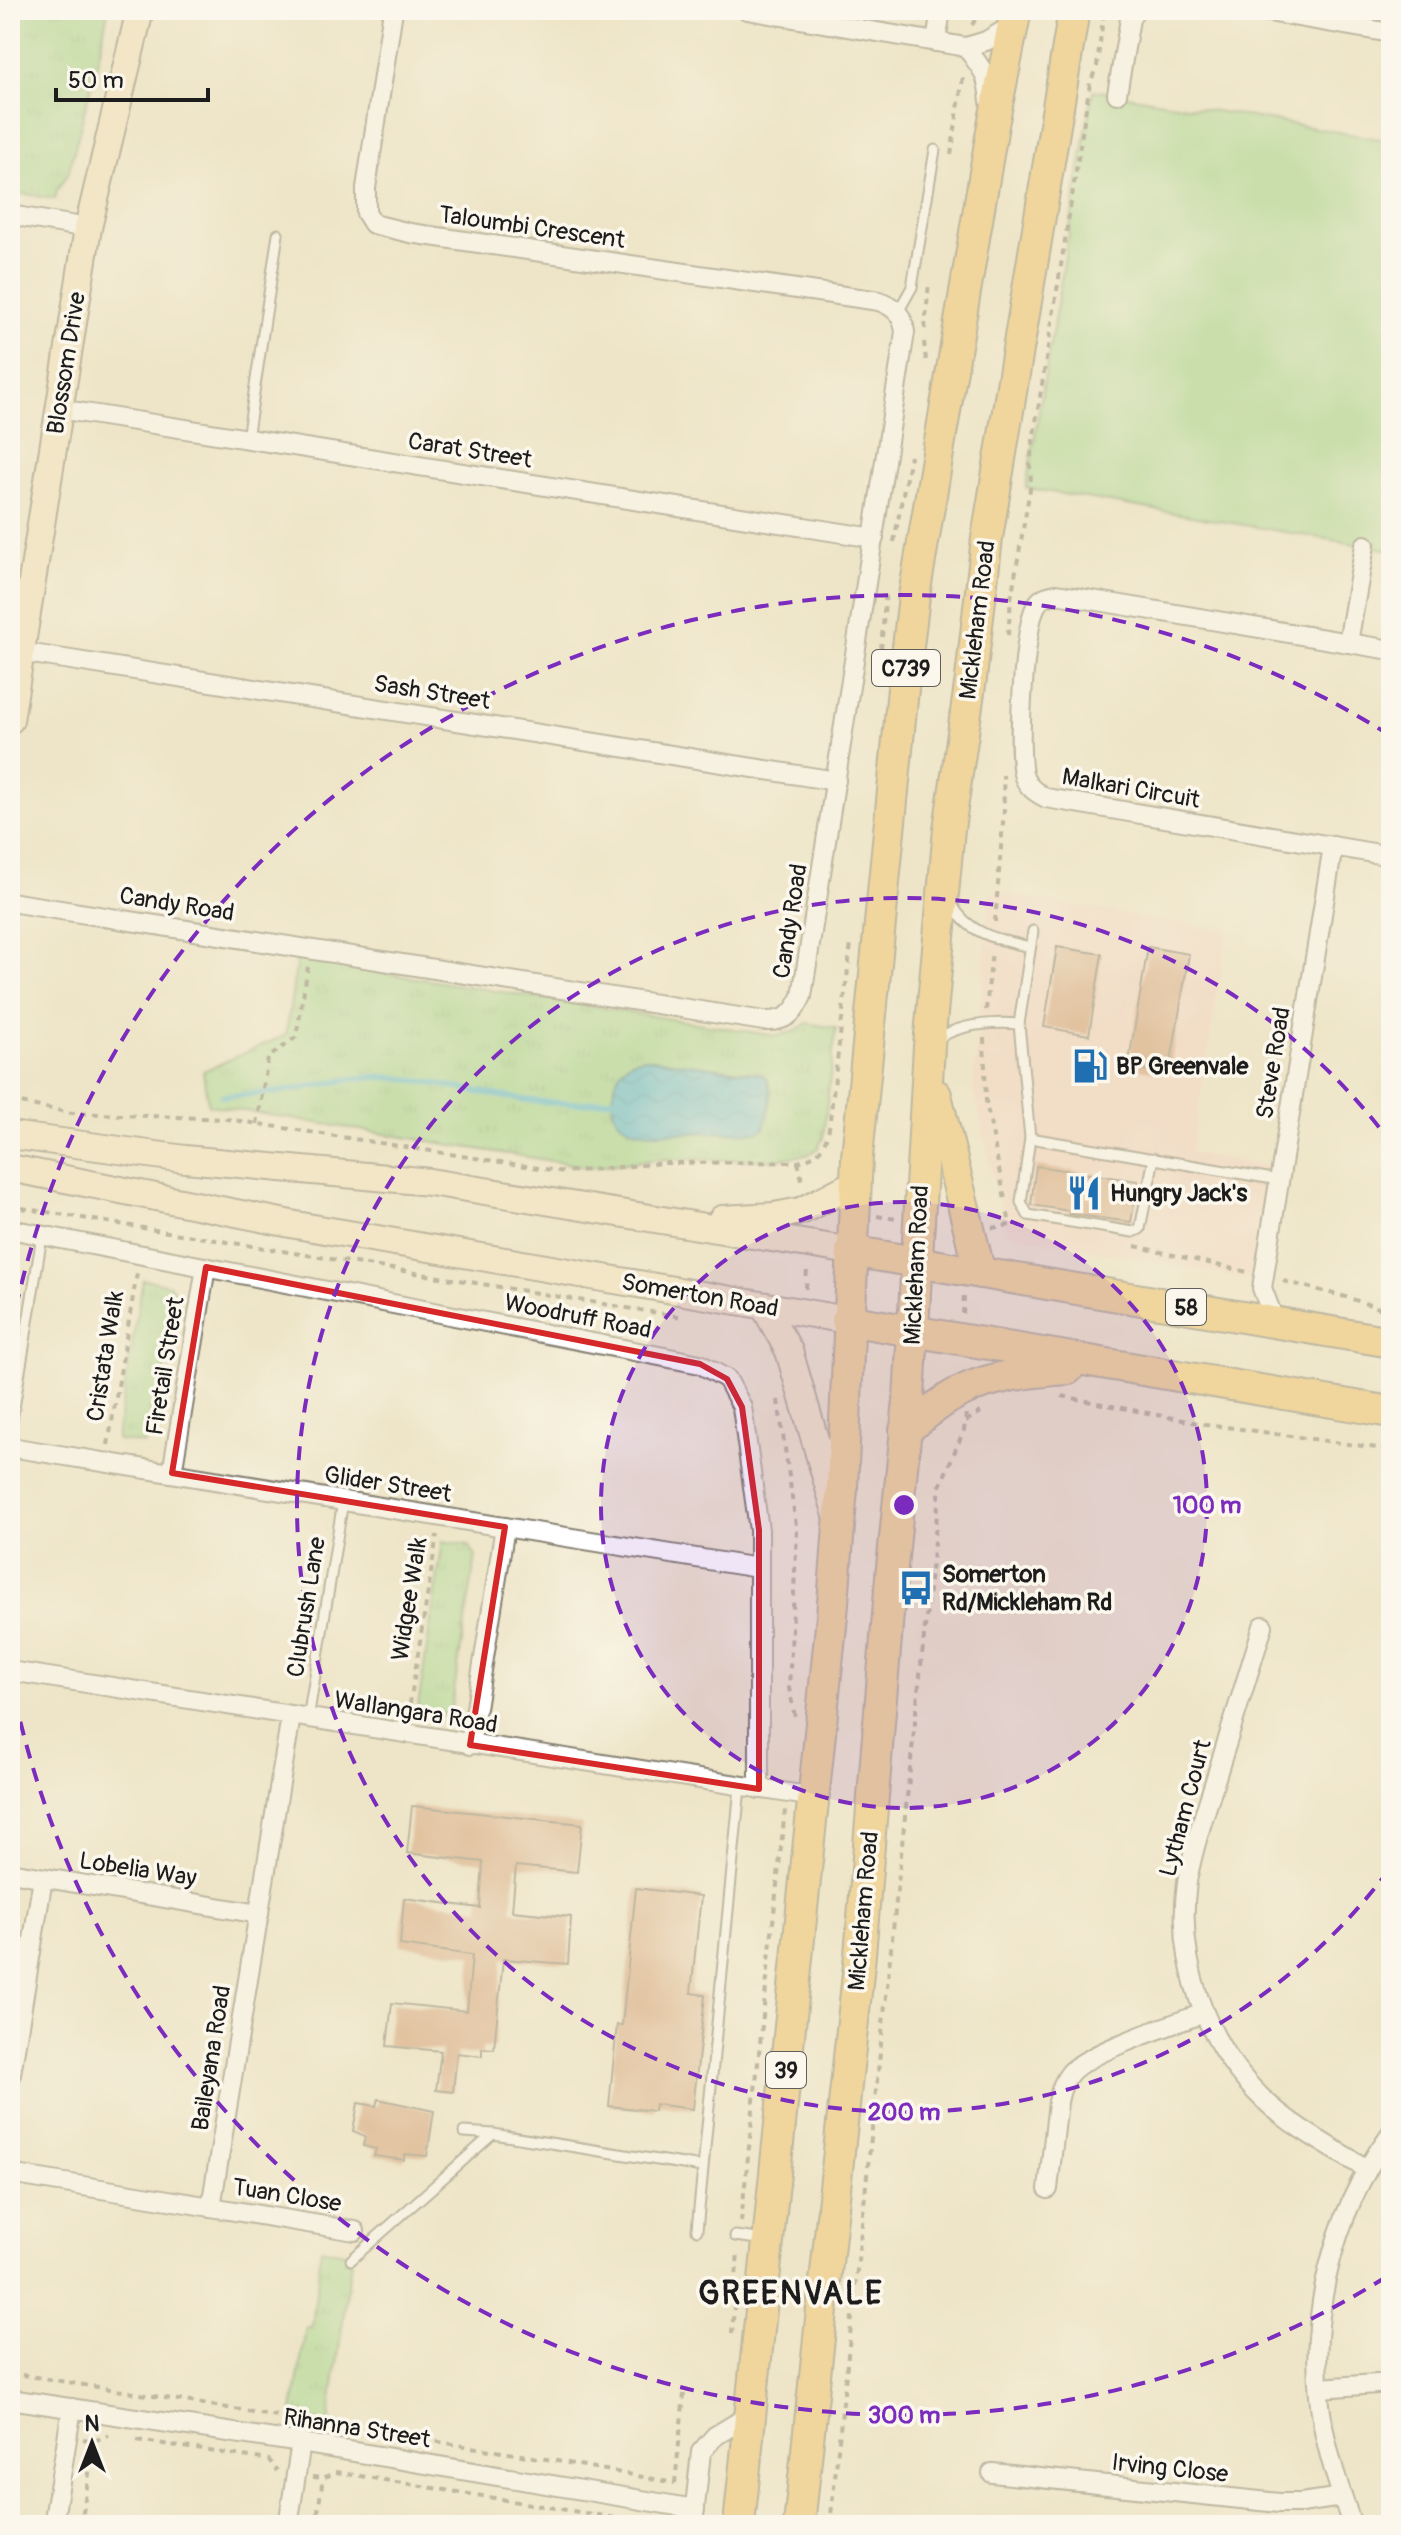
<svg xmlns="http://www.w3.org/2000/svg" width="1401" height="2535" font-family="Pangolin,sans-serif">
<style>
.built{fill:#f6d2c3}
.grass{fill:#9dd689;stroke:#5c7952;stroke-width:2}
.park{fill:url(#park-tufts);stroke:#5c7952;stroke-width:2}
.water{fill:url(#water-waves);stroke:#386a76;stroke-width:2}
.lines{fill:none;stroke-linecap:round;stroke-linejoin:round}
.stream{stroke:#53b9d1;stroke-width:6}
.building{fill:#d2976d}
.lane-casing{stroke:#858072;stroke-width:13}
.street-casing{stroke:#858072;stroke-width:22}
.secondary-casing{stroke:#858072;stroke-width:30}
.primary-casing{stroke:#858072;stroke-width:34}
.path{stroke:#858072;stroke-width:4;stroke-dasharray:6 6;stroke-linecap:butt}
.lane{stroke:#fff;stroke-width:9}
.street{stroke:#fff;stroke-width:18}
.secondary{stroke:#f9e7c3;stroke-width:26}
.primary{stroke:#f1c369;stroke-width:30}
.marked{fill:none;stroke:#d62828;stroke-width:6;stroke-linejoin:round}
.ring{fill:none;stroke:#7b2cbf;stroke-width:4;stroke-dasharray:14 10}
.labels{text-anchor:middle;stroke-width:7;stroke-linejoin:round;paint-order:stroke}
.shield{fill:#fbf7ec;stroke:#5f5e5a;stroke-width:2}
.shield-label{font-size:22px;font-weight:bold;fill:#1c1c1c}
.street-label{font-size:24px;fill:#1c1c1c;stroke:#fbf7ec}
.poi-label{font-size:24px;font-weight:bold;fill:#1c1c1c;stroke:#fbf7ec;text-anchor:start}
.district-label{font-size:32px;font-weight:bold;letter-spacing:2px;fill:#1c1c1c;stroke:#fbf7ec}
.centre{fill:#7b2cbf;stroke:#fbf7ec;stroke-width:4}
.ring-label{font-size:24px;text-anchor:middle;font-weight:bold;fill:#7b2cbf;stroke:#fbf7ec;stroke-width:7;stroke-linejoin:round;paint-order:stroke}
</style>
<defs>
<pattern id="park-tufts" width="24" height="20" patternUnits="userSpaceOnUse" patternTransform="scale(2)"><rect width="24" height="20" fill="#9dd689"/><path d="M3 7l-1-3M5 7V3M7 7l1-3M15 17l-1-3M17 17v-4M19 17l1-3" fill="none" stroke="#87b776"/></pattern>
<pattern id="water-waves" width="16" height="10" patternUnits="userSpaceOnUse" patternTransform="scale(2)"><rect width="16" height="10" fill="#53b9d1"/><path d="M0 5q4-4 8 0t8 0" fill="none" stroke="#489eb3"/></pattern>
</defs>
<rect width="100%" height="100%" fill="#fbf7ec"/>
<filter id="ink" filterUnits="userSpaceOnUse"><feTurbulence type="fractalNoise" baseFrequency=".0125" numOctaves="2"/><feDisplacementMap in="SourceGraphic" scale="16" xChannelSelector="R" yChannelSelector="G"/><feConvolveMatrix kernelMatrix="1 2 1 2 8 2 1 2 1" color-interpolation-filters="sRGB"/></filter>
<filter id="wash" filterUnits="userSpaceOnUse"><feTurbulence type="fractalNoise" baseFrequency=".006" numOctaves="4" result="noise"/><feDisplacementMap in="SourceGraphic" scale="32" xChannelSelector="R" yChannelSelector="G"/><feGaussianBlur stdDeviation="1.8" result="paint"/><feColorMatrix in="noise" values="0 0 0 0 0 0 0 0 0 0 0 0 0 0 0 0 0 1.4 0 .05"/><feComposite in="paint" operator="in"/></filter>
<g filter="url(#wash)">
<rect width="100%" height="100%" fill="#eee5c8"/>
<path class="built" d="M990 891 1228 931 1191 1152 1269 1166 1249 1279 1016 1236 1005 1231 973 1088Z"/>
<path class="grass" d="M1093 90 1391 141V550L1026 488Z"/>
<g class="park">
<path d="M10 10H108L98 60 68 174 57 190 55 199 10 192Z"/>
<path d="M297 959 777 1036 796 1031 807 1023 836 1028 823 1138 818 1148 808 1155 770 1160 665 1159 588 1167 208 1105 203 1071 286 1035Z"/>
<path d="M143 1279 170 1285 177 1296 153 1437 143 1444 116 1440Z"/>
<path d="M443 1541 468 1545 476 1556 451 1709 441 1716 417 1713Z"/>
<path d="M321 2249 352 2254 329 2422 292 2417 306 2327H312Z"/>
</g>
<path class="water" d="M644 1058 762 1074C777 1088 769 1110 764 1128L757 1132 653 1133C641 1132 625 1129 617 1119 608 1107 614 1074 626 1065 631 1060 638 1059 644 1058Z"/>
<g class="lines">
<path class="stream" d="M222 1096C247 1095 272 1093 296 1089 324 1085 354 1076 382 1077 460 1081 535 1115 614 1099"/>
</g>
<g id="blocks">
<g class="building">
<path d="M1057 947 1102 954 1089 1035 1044 1027Z"/>
<path d="M1148 947 1189 954 1169 1074 1128 1067Z"/>
<path d="M1036 1166 1138 1181 1131 1222 1069 1214 1070 1211 1031 1205Z"/>
<path d="M412 1806 582 1824 577 1872 516 1866 512 1911 571 1917 568 1964 503 1959 494 2049 482 2048V2056L457 2053 453 2092 436 2090 441 2051 387 2046 392 2003 467 2011 472 1955 400 1945 404 1898 480 1908 483 1862 407 1853Z"/>
<path d="M636 1888 701 1896 691 1993 705 1995 693 2109 655 2104 654 2111 609 2106 617 2025H622Z"/>
<path d="M378 2099 434 2111 427 2156 405 2154 404 2160 374 2156 376 2149 363 2146 365 2136 353 2131 358 2103 376 2106Z"/>
</g>
</g>
</g>
<g filter="url(#ink)">
<use href="#blocks" fill-opacity="0" stroke="#858072" stroke-width="2"/>
<g class="lines">
<g class="lane-casing">
<g id="lane">
<path d="M898 312 912 287 935 150"/>
<path d="M247 439 278 234"/>
<path d="M952 904C967 934 1000 940 1030 947"/>
<path d="M1033 931 1019 1024 1030 1138 1279 1180"/>
<path d="M937 1039C961 1024 992 1022 1019 1024"/>
<path d="M1030 1138 1021 1202 1028 1215 1133 1232 1140 1229 1154 1158"/>
<path d="M10 1433 42 1236"/>
<path d="M308 1719 343 1501"/>
<path d="M464 2132 493 2134 702 2167"/>
<path d="M697 2230 740 1787"/>
<path d="M735 2236 765 2240"/>
<path d="M351 2260 493 2134"/>
</g>
</g>
<g class="street-casing">
<g id="street">
<path d="M747 10 966 47 986 41 1013 25"/>
<path d="M1257 10 1391 33"/>
<path d="M936 42 941 10"/>
<path d="M966 47C983 71 987 71 990 101"/>
<path d="M1117 94 1130 19 1135 10"/>
<path d="M10 215 88 228"/>
<path d="M59 409 874 538"/>
<path d="M1348 643 1365 545"/>
<path d="M1391 650 1056 594C1047 596 1041 597 1036 606 1024 627 1016 754 1024 777 1028 788 1037 793 1046 798L1391 856"/>
<path d="M20 652 836 781"/>
<path d="M10 902 764 1021C785 1022 794 1014 802 996L905 332C903 315 895 307 879 301L410 233 373 224 366 213V188L393 10"/>
<path d="M10 1229 700 1364 727 1379 742 1407 759 1530V1789"/>
<path d="M1275 1322 1262 1288 1333 846"/>
<path d="M10 1447 758 1568"/>
<path d="M172 1473 206 1267"/>
<path d="M1263 1626C1248 1675 1233 1723 1218 1771 1207 1808 1193 1845 1187 1882 1176 1961 1205 2043 1262 2098 1292 2127 1331 2147 1367 2169"/>
<path d="M10 1671 814 1797"/>
<path d="M470 1745 505 1527"/>
<path d="M10 1872 259 1914"/>
<path d="M10 2080 43 1878"/>
<path d="M10 2174 211 2207 291 1716"/>
<path d="M1048 2189 1058 2102C1060 2091 1063 2081 1070 2073 1088 2052 1174 2024 1204 2013"/>
<path d="M211 2207 355 2231"/>
<path d="M1319 2388 1391 2383"/>
<path d="M10 2399 301 2443 695 2509"/>
<path d="M992 2473 1279 2503H1301L1342 2497"/>
<path d="M53 2525 72 2408"/>
<path d="M288 2525 301 2443"/>
<path d="M693 2525 701 2452 715 2436 750 2415"/>
<path d="M1352 2525C1341 2492 1329 2459 1323 2425 1305 2324 1331 2215 1391 2133"/>
</g>
</g>
<g class="secondary-casing">
<g id="secondary">
<path d="M10 720 88 228 140 10"/>
<path d="M10 1135 185 1159 430 1182 851 1251"/>
<path d="M10 1168 296 1225 847 1320"/>
<path d="M722 1219 774 1216 801 1211 855 1183"/>
<path d="M764 1306 789 1351 837 1515"/>
</g>
</g>
<g class="primary-casing">
<g id="primary">
<path d="M936 1095 980 1273"/>
<path d="M851 1251 1391 1342"/>
<path d="M847 1320 1391 1412"/>
<path d="M905 1430C919 1420 932 1409 946 1400 980 1377 1028 1372 1068 1369"/>
<path d="M739 2525 832 1616 842 1488 857 1157 903 689 914 596 993 125 1016 10"/>
<path d="M799 2525 860 1955 891 1577 909 1399 929 1046 949 829 971 678 987 538 1074 10"/>
</g>
</g>
<g class="path">
<path d="M972 25 981 10"/>
<path d="M951 155 963 77"/>
<path d="M925 329 929 282"/>
<path d="M924 342 926 361"/>
<path d="M894 542 910 456"/>
<path d="M1008 635 1011 599 1031 483 1030 464 1033 441 1090 83 1097 66 1104 10"/>
<path d="M881 649 886 590"/>
<path d="M995 922 1004 810 1003 775"/>
<path d="M986 1010 992 951"/>
<path d="M984 1038 986 1101 1005 1200"/>
<path d="M10 1101 72 1113 227 1119 564 1172 664 1163 798 1162C818 1156 824 1149 829 1128L851 944"/>
<path d="M257 1124 268 1058 296 1037 308 967"/>
<path d="M798 1162 803 1184"/>
<path d="M10 1206 682 1317"/>
<path d="M877 1216 896 1219"/>
<path d="M992 1228 1010 1225 1007 1208"/>
<path d="M1135 1246 1247 1272"/>
<path d="M1283 1281 1346 1297 1391 1312"/>
<path d="M806 1289 807 1266"/>
<path d="M963 1314 964 1295"/>
<path d="M1062 1396 1198 1423 1391 1450"/>
<path d="M778 1400 797 1532 789 1688 795 1717"/>
<path d="M966 1421 981 1412"/>
<path d="M108 1445 137 1273"/>
<path d="M408 1716 437 1535"/>
<path d="M741 2222 785 1810"/>
<path d="M732 2334 738 2251"/>
<path d="M10 2373 552 2460 675 2483"/>
<path d="M83 2439 94 2441 109 2435"/>
<path d="M137 2440 269 2460 277 2471"/>
<path d="M313 2477 323 2478 336 2472 658 2525"/>
<path d="M675 2483 684 2394"/>
<path d="M81 2525 94 2441"/>
<path d="M316 2525 323 2478"/>
<path d="M830 2525 940 1486 964 1430 966 1414"/>
</g>
<use href="#lane" class="lane"/>
<use href="#street" class="street"/>
<use href="#secondary" class="secondary"/>
<use href="#primary" class="primary"/>
</g>
</g>
<path d="M0 0H1401V2535H0ZM206 1267 700 1364 727 1379 742 1407 759 1530V1789L470 1745 505 1527 172 1473Z" fill="#eee5c8" fill-opacity=".55" fill-rule="evenodd"/>
<path class="marked" d="M206 1267 700 1364 727 1379 742 1407 759 1530V1789L470 1745 505 1527 172 1473Z"/>
<circle cx="904" cy="1505" r="303" fill="#7b2cbf" fill-opacity=".12"/>
<g class="ring">
<circle cx="904" cy="1505" r="303"/>
<path d="M1389 1870A607 607 0 1 1 1389 1140"/>
<path d="M1386 2277A910 910 0 0 1 11 1679M11 1331A910 910 0 0 1 1386 733"/>
</g>
<defs>
<g id="fuel-bare" transform="scale(2.76)"><path d="M-5.5-6h7V0h2V4h1.3V-2.5L3-4.5l.8-.8L6-3V5H2.5V1h-1V6h-7ZM-4.2-4.7v3.2H.2V-4.7Z" fill="#1f6fb2" stroke="#fbf7ec" stroke-width="2.5" paint-order="stroke"/></g>
<g id="restaurant-bare" transform="scale(2.76)"><path d="M-5-6h1v4h1v-4h1v4h1v-4h1v5L-1.5 .5V6h-2V.5L-5-1ZM5-6V6H3V1.5H1.5Q1.5-4 5-6Z" fill="#1f6fb2" stroke="#fbf7ec" stroke-width="2.5" paint-order="stroke"/></g>
<g id="bus-bare" transform="scale(2.76)"><path d="M-5-6H5V4H4V6H2V4H-2V6H-4V4H-5ZM-3.5-4V0h7V-4ZM-3.5 1.2v1.5H-2V1.2ZM2 1.2v1.5H3.5V1.2Z" fill="#1f6fb2" stroke="#fbf7ec" stroke-width="2.5" paint-order="stroke"/></g>
</defs>
<g fill-rule="evenodd">
<use href="#fuel-bare" x="1090" y="1066"/>
<use href="#restaurant-bare" x="1084" y="1193"/>
<use href="#bus-bare" x="916" y="1588"/>
</g>
<g class="labels">
<g class="shield">
<rect x="872" y="650" width="68" height="36" rx="6"/>
<rect x="1166" y="1289" width="40" height="36" rx="6"/>
<rect x="766" y="2052" width="40" height="36" rx="6"/>
</g>
<g class="shield-label">
<text x="906" y="676">C739</text>
<text x="1186" y="1315">58</text>
<text x="786" y="2078">39</text>
</g>
<g class="street-label">
<text transform="translate(532 227) rotate(8)" y="8">Taloumbi Crescent</text>
<text transform="translate(66 363) rotate(-81)" y="8">Blossom Drive</text>
<text transform="translate(470 450) rotate(9)" y="8">Carat Street</text>
<text transform="translate(977 620) rotate(-83)" y="8">Mickleham Road</text>
<text transform="translate(432 692) rotate(9)" y="8">Sash Street</text>
<text transform="translate(1131 788) rotate(10)" y="8">Malkari Circuit</text>
<text transform="translate(177 904) rotate(9)" y="8">Candy Road</text>
<text transform="translate(790 921) rotate(-81)" y="8">Candy Road</text>
<text transform="translate(1273 1063) rotate(-81)" y="8">Steve Road</text>
<text transform="translate(916 1265) rotate(-87)" y="8">Mickleham Road</text>
<text transform="translate(700 1295) rotate(10)" y="8">Somerton Road</text>
<text transform="translate(578 1316) rotate(11)" y="8">Woodruff Road</text>
<text transform="translate(105 1356) rotate(-81)" y="8">Cristata Walk</text>
<text transform="translate(165 1366) rotate(-81)" y="8">Firetail Street</text>
<text transform="translate(388 1484) rotate(9)" y="8">Glider Street</text>
<text transform="translate(409 1599) rotate(-81)" y="8">Widgee Walk</text>
<text transform="translate(306 1607) rotate(-81)" y="8">Clubrush Lane</text>
<text transform="translate(416 1712) rotate(9)" y="8">Wallangara Road</text>
<text transform="translate(1185 1808) rotate(-75)" y="8">Lytham Court</text>
<text transform="translate(138 1869) rotate(9)" y="8">Lobelia Way</text>
<text transform="translate(863 1911) rotate(-85)" y="8">Mickleham Road</text>
<text transform="translate(211 2058) rotate(-81)" y="8">Baileyana Road</text>
<text transform="translate(287 2195) rotate(9)" y="8">Tuan Close</text>
<text transform="translate(357 2428) rotate(9)" y="8">Rihanna Street</text>
<text transform="translate(1170 2468) rotate(6)" y="8">Irving Close</text>
</g>
<g class="poi-label">
<text x="1116" y="1074">BP Greenvale</text>
<text x="1110" y="1201">Hungry Jack's</text>
<text x="942" y="1582">Somerton<tspan x="942" dy="28">Rd/Mickleham Rd</tspan></text>
</g>
<g class="district-label">
<text x="791" y="2304">GREENVALE</text>
</g>
</g>
<circle cx="904" cy="1505" r="12" class="centre"/>
<g class="ring-label">
<text x="1207" y="1513">100 m</text>
<text x="904" y="2120">200 m</text>
<text x="904" y="2423">300 m</text>
</g>
<rect width="1401" height="2535" fill="none" stroke="#fbf7ec" stroke-width="40"/>
<g transform="translate(92 2443)" stroke="#fbf7ec" stroke-width="6" paint-order="stroke">
<path d="M0-6L14 30L0 20L-14 30Z" fill="#1c1c1c"/>
<text y="-12" font-size="22" font-weight="bold" text-anchor="middle" fill="#1c1c1c">N</text>
</g>
<path d="M56 88v12h152v-12" fill="none" stroke="#1c1c1c" stroke-width="4"/>
<text x="68" y="88" font-size="24" fill="#1c1c1c" stroke="#fbf7ec" stroke-width="6" paint-order="stroke">50 m</text>
</svg>
